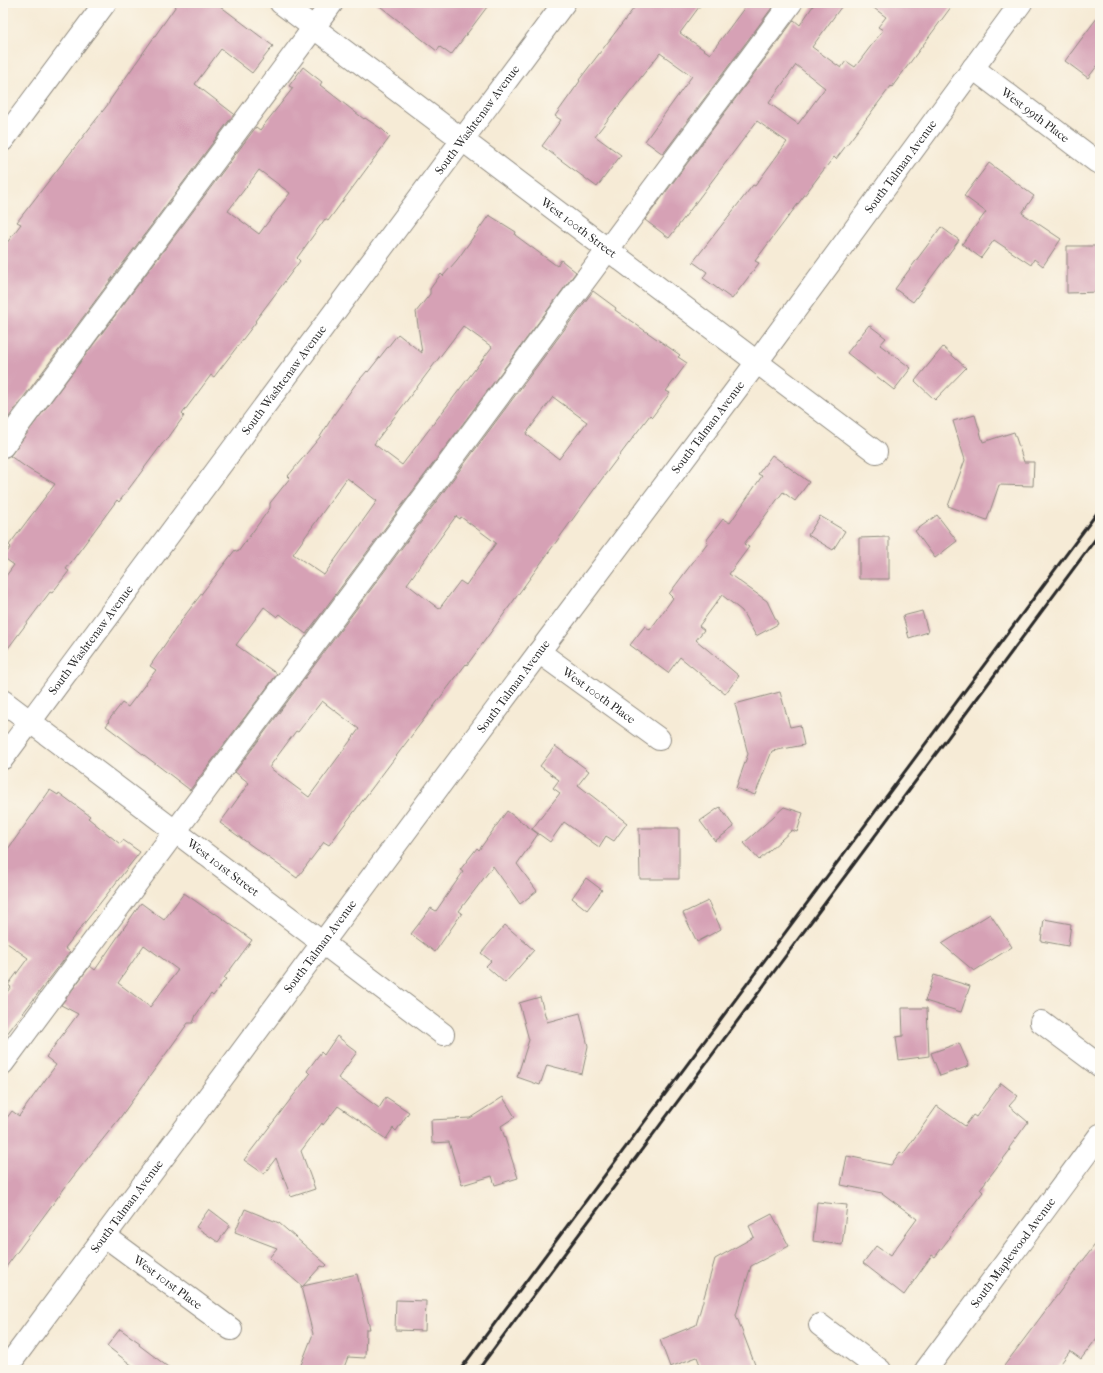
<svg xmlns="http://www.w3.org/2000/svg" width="1103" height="1373" font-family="'IM FELL French Canon',serif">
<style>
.building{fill:#d6a1b5;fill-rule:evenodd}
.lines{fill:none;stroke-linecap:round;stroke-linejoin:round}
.minor-casing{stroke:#908b80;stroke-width:24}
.minor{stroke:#fff;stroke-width:22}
.rail{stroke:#2b2b2b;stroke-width:3}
.labels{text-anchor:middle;stroke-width:3;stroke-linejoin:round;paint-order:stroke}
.street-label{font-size:12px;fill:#2b2b2b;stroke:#fbf7ec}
</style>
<rect width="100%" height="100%" fill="#fbf7ec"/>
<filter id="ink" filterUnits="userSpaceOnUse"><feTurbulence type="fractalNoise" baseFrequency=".025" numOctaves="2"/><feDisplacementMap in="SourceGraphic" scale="8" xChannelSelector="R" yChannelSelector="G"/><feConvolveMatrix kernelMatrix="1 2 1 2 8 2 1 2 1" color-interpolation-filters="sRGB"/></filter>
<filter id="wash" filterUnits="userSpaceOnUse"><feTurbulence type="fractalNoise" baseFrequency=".012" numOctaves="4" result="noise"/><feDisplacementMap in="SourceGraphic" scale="16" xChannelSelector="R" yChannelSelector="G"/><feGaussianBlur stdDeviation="0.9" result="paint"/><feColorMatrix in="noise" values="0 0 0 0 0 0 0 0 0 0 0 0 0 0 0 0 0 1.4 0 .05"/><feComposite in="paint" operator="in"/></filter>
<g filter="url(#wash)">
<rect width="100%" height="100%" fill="#f6ebd6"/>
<g id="blocks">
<g class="building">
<path d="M178 3H216L273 46 252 73 221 49 195 84 234 114 3 425V248L21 224 17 222 109 103 110 100Z"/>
<path d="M376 3H490L451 55 440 47 437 51Z"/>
<path d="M644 3H702L680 33 710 54 748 3H771L774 5 663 154 645 141 692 76 660 53 595 136 621 155 597 187 542 146 561 120 555 116 580 81 579 80 634 8 637 4 640 7Z"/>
<path d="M815 3H844L812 47 841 68 846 61 855 67 883 30 878 27 886 17 867 3H954L892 87 891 86 836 159 834 157 822 172 755 261 759 263 732 299 703 278 707 272 693 262 753 185 755 186 787 142 757 121 669 238 645 220 794 20 800 25ZM796 65 825 88 798 124 769 103Z"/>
<path d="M1100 14V62L1088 78 1065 61Z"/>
<path d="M303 67 322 82 320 85 364 119 365 118 383 130 390 137 328 221 325 219 297 258 300 261 255 321 256 322 214 377 211 375 182 414 184 416 166 441 165 440 119 502 117 500 66 569 69 571 52 593 50 592 3 655V580L14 565 3 557 11 547 9 545 55 484 30 470 10 456 256 127 260 130 293 88 289 86ZM259 170 290 193 259 234 228 211Z"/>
<path d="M989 163 1034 196 1022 213 1061 239 1043 266 1034 259 1031 265 994 240 981 258 962 244 986 212 964 196Z"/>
<path d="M489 215 516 232 515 235 557 266 561 260 576 272 306 634 280 614 277 617 264 607 236 645 277 674 190 790 106 726 109 722 108 721 122 703 128 707 156 670 150 666 186 614 235 550 238 552 270 508V503L290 478 288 476 320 437 335 413 355 385 367 371 368 372 398 334 422 353 416 312 430 294V289L441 274 443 276 457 260ZM463 326 492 347 402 465 374 444ZM347 478 377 501 324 575 293 554Z"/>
<path d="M941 227 959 240 913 302 895 289Z"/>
<path d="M1067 246H1100V292L1067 293Z"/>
<path d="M593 291 616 308 615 310 680 355 678 357 687 363 666 391 670 393 652 417 650 415 601 480 467 665 466 664 443 694 329 845 324 842 297 878 220 823 249 783 235 772ZM553 397 587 422 559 459 526 434ZM456 516 460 519 461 517 496 543 466 585 460 581 439 609 407 584ZM322 701 359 729 309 797 270 768V766L296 731 298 732Z"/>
<path d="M869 325 886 338 880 345 911 368 894 390 847 353Z"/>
<path d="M943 347 966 368 935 400 915 381Z"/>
<path d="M975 415 983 442 1014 432 1024 462H1034L1033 486 999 485 987 520 948 506 965 460 953 421Z"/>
<path d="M772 455 809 482 795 501 783 492 744 544 749 547 729 574 767 601 778 624 756 636 742 611 722 595 699 626 704 630 696 640 739 676 725 694 680 657 668 673 630 645 645 626 650 630 673 598 669 594 708 542 706 541 723 519 730 523 762 476 758 474Z"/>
<path d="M937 515 957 541 935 558 915 531Z"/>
<path d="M820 516 845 531 833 550 808 535Z"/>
<path d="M889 537V579H859V538Z"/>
<path d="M922 611 928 632 909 638 903 616Z"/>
<path d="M780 692 790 727 800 725 804 745 772 751 755 795 736 788 748 754 735 704Z"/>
<path d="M555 746 589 771 578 785 627 823 614 841 606 836 599 847 564 822 550 842 532 829 560 793 553 788 559 780 540 766Z"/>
<path d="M50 790 58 795 59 793 90 816 88 818 120 844 123 840 140 852 65 948 70 952 3 1039V997L11 987 8 985 28 958 3 940V856Z"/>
<path d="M720 807 734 827 715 841 700 821Z"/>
<path d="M784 807 803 813 797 832 792 830 759 860 744 843Z"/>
<path d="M507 811 538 834 517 864 537 891 520 904 493 866 459 911 462 913 435 952 411 934 431 908 436 911 463 872 460 870 477 848 479 850Z"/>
<path d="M639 828H679V879H640Z"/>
<path d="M586 878 602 890 587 910 572 898Z"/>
<path d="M184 893 214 914 215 913 252 940 224 978 226 979 213 996 211 994 196 1015 193 1023H188L119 1119 72 1178 3 1271V1123L12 1111 19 1116 56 1065 46 1057 78 1014 61 1005 90 966 95 970 141 903 164 920ZM144 945 178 970 150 1007 118 983Z"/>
<path d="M708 901 721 929 697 942 683 913Z"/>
<path d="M990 914 1012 947 974 971 942 944Z"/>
<path d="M1044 919 1071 924 1068 946 1041 941Z"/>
<path d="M505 925 534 950 505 983 486 966 491 961 481 953Z"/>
<path d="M934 975 970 986 961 1012 925 1001Z"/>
<path d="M540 997 547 1022 580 1013 588 1046 582 1074 547 1065 540 1085 517 1077 529 1040 519 1003Z"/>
<path d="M902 1008H927L929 1056 899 1060 896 1037 903 1036Z"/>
<path d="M337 1036 357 1052 338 1078 379 1108 386 1097 409 1112 396 1131 393 1128 386 1139 338 1106 323 1125 322 1123 301 1151 315 1189 291 1197 276 1158 264 1174 244 1160 310 1074 307 1071 321 1052 324 1055Z"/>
<path d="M959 1043 969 1066 940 1076 931 1053Z"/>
<path d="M1001 1083 1018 1096 1009 1106 1028 1122 1009 1148 1010 1150 980 1189 983 1192 950 1235 951 1236 935 1257 932 1255 904 1295 863 1263 876 1246 890 1256 917 1219 882 1193 841 1185 847 1156 891 1165 900 1152 903 1154 937 1106 965 1126 973 1115 976 1117Z"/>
<path d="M503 1097 515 1117 501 1126 518 1178 495 1185 492 1176 462 1185 449 1142 432 1143 431 1120 470 1118Z"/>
<path d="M817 1202 847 1205 842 1245 813 1241Z"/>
<path d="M209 1209 230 1225 218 1242 196 1227Z"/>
<path d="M245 1209 279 1223 327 1265 325 1267 321 1266 303 1286 357 1274 370 1329H366L365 1358 348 1357 343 1370H299L313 1334 301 1287H303L269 1258 277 1248 235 1232Z"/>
<path d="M772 1214 789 1246 751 1266 736 1315 757 1370H702L697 1357 670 1367 660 1340 696 1325 715 1259 754 1237 749 1226Z"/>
<path d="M1100 1238V1334L1081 1359 1070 1351 1056 1370H1001Z"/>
<path d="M396 1300 426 1301 425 1331 395 1330Z"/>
<path d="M120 1329 140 1343 139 1345 172 1370H138L107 1346Z"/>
</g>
</g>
</g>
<g filter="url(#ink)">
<use href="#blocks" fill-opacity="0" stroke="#908b80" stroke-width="1"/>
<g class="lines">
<g class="minor-casing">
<g id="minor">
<path id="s1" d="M281 3 876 452"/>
<path id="s2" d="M973 68 1097 162"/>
<path d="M3 140 105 3"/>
<path d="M3 446 332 3"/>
<path id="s3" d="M539 652 659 739"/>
<path id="s4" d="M3 701 443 1034"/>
<path id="s5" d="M3 758 564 3"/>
<path d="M1041 1022 1100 1066"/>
<path d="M3 1063 791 3"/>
<path id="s6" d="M105 1236 231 1329"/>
<path d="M820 1325 880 1370"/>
<path id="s7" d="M5 1370 539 652 757 362 1021 3"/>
<path id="s8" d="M926 1370 1100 1135"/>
</g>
</g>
<use href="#minor" class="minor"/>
<g class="rail">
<path d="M460 1370 1100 509"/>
<path d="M478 1370 1100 533"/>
</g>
</g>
</g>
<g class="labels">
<g class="street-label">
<text dy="4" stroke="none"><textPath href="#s2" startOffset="78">West 99th Place</textPath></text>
<text dy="4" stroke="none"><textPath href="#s5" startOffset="795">South Washtenaw Avenue</textPath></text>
<text dy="4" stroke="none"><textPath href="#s7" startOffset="1500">South Talman Avenue</textPath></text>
<text dy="4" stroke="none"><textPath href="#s1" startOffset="373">West 100th Street</textPath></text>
<text dy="4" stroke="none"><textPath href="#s5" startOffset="471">South Washtenaw Avenue</textPath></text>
<text dy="4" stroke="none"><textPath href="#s7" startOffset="1176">South Talman Avenue</textPath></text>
<text dy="4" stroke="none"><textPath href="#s5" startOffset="147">South Washtenaw Avenue</textPath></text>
<text dy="4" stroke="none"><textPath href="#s7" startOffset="852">South Talman Avenue</textPath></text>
<text dy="4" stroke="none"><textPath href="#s3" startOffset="74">West 100th Place</textPath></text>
<text dy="4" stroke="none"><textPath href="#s4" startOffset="276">West 101st Street</textPath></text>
<text dy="4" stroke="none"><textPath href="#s7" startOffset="528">South Talman Avenue</textPath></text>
<text dy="4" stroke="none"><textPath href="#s7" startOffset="204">South Talman Avenue</textPath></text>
<text dy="4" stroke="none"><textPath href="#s8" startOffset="146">South Maplewood Avenue</textPath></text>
<text dy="4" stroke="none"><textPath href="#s6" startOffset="78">West 101st Place</textPath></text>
</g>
</g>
<rect width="1103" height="1373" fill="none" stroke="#fbf7ec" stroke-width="16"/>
</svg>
